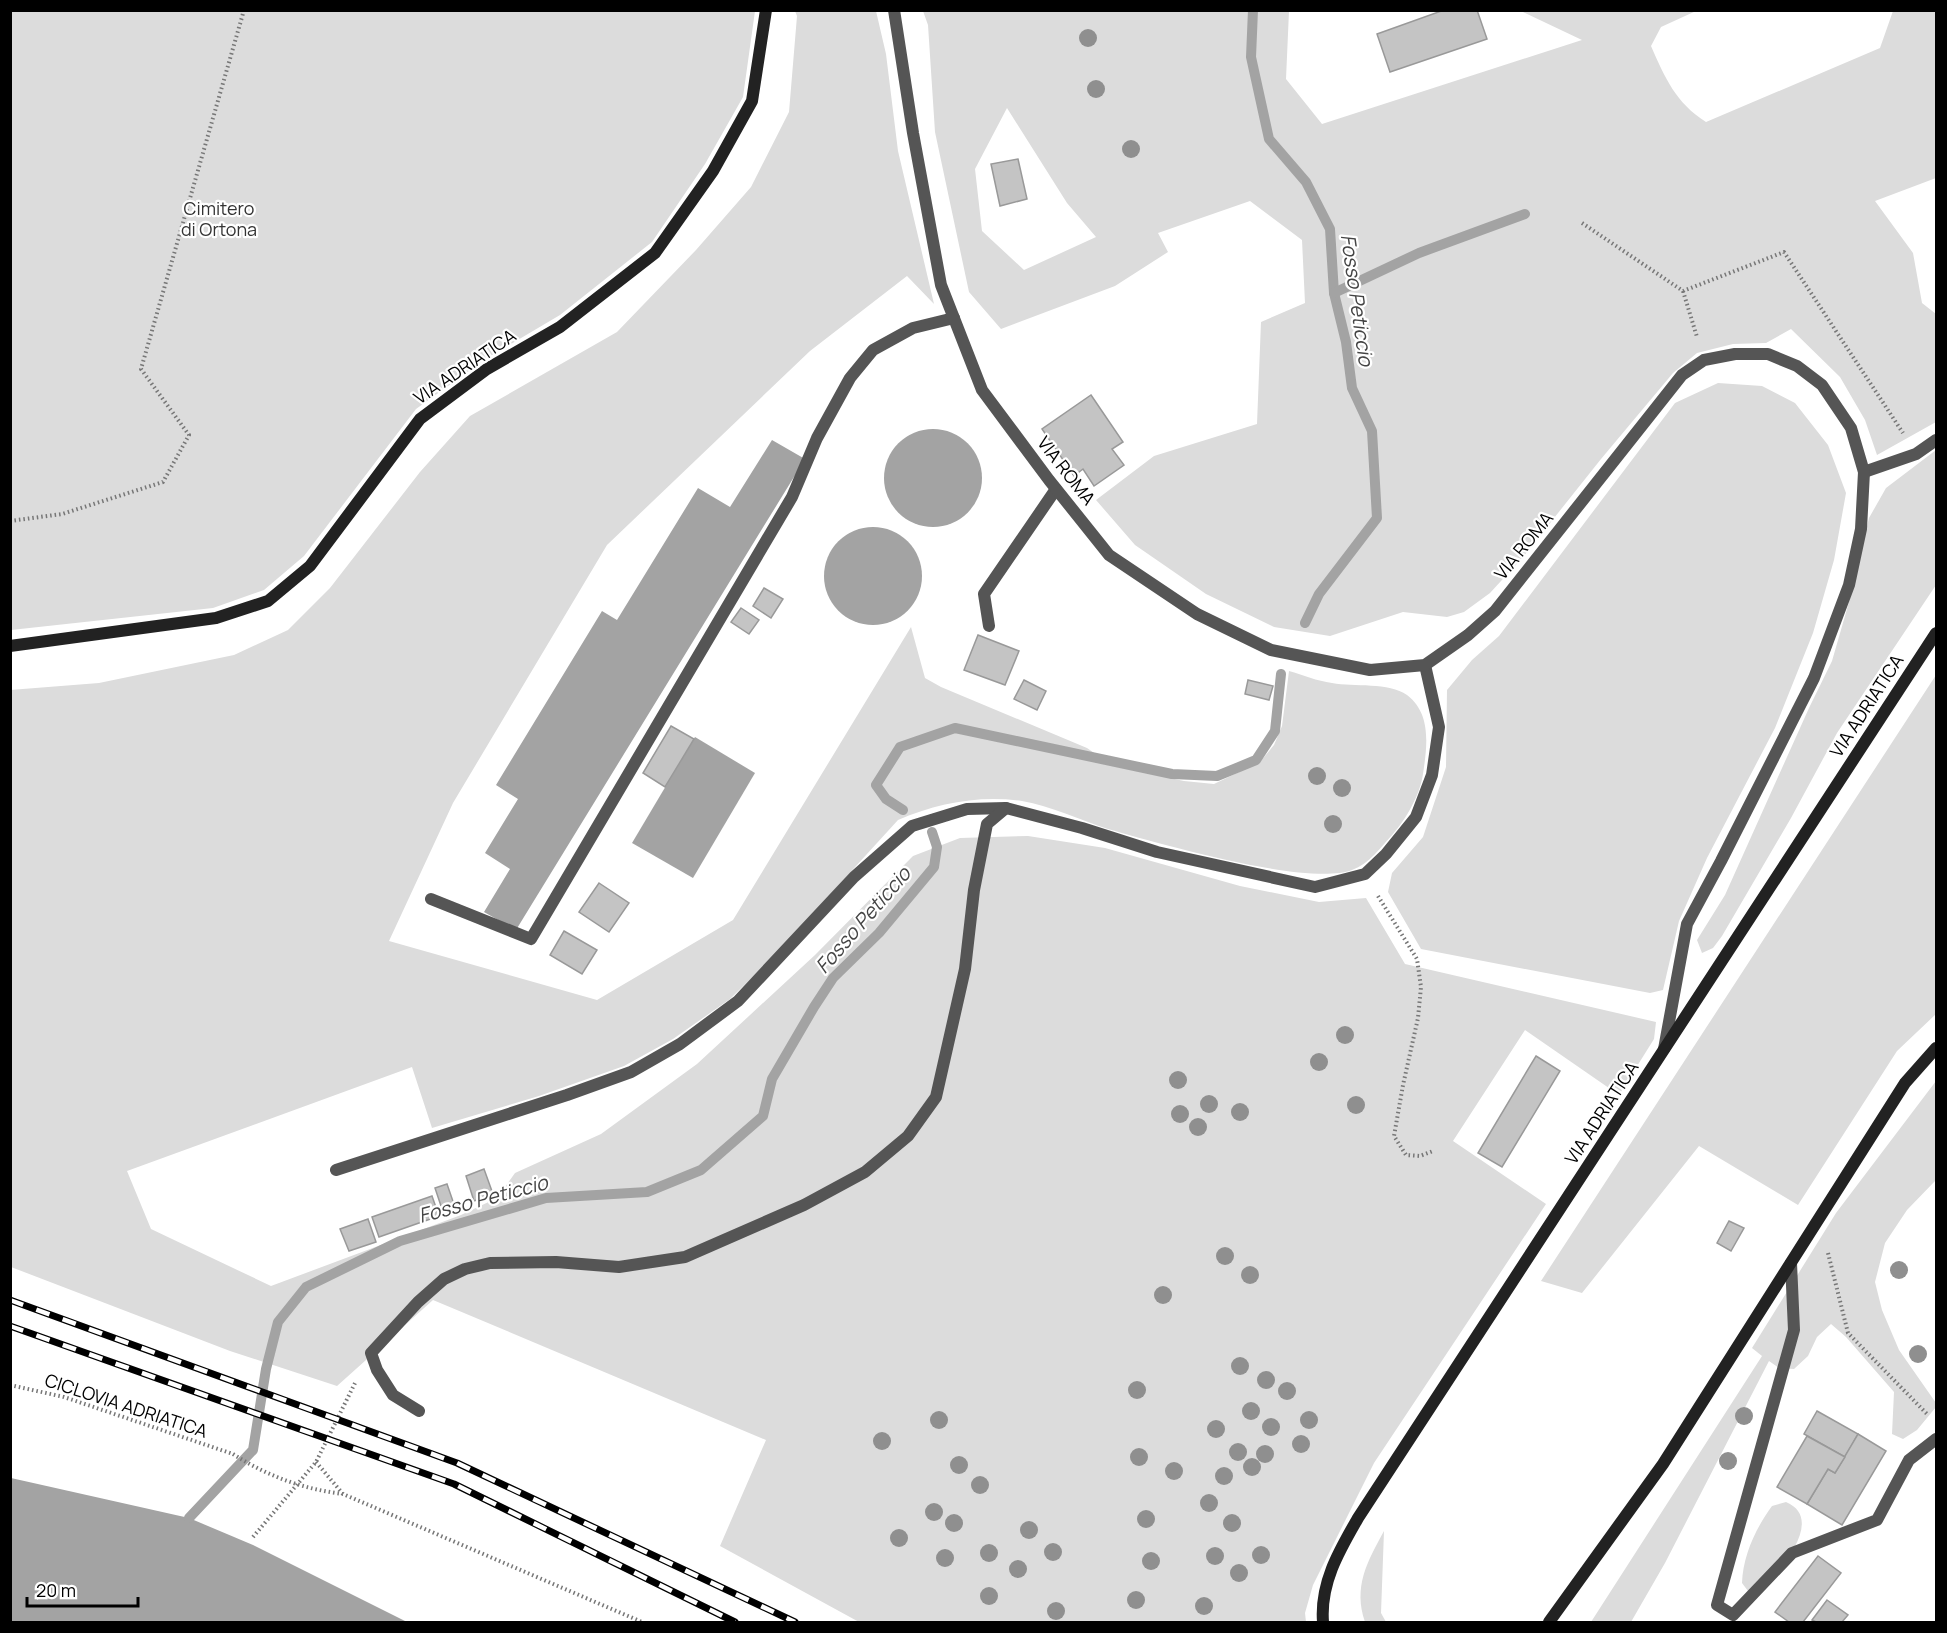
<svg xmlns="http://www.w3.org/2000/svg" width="1947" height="1633" font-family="Manrope,sans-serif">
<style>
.green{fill:#dcdcdc;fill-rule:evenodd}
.water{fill:#a3a3a3}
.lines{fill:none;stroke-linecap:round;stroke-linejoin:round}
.stream{stroke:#a3a3a3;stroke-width:10}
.building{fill:#c4c4c4;stroke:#999;stroke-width:1.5}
.path{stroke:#777;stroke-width:4;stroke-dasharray:1.5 3;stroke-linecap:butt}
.lane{stroke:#555;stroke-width:12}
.street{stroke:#555;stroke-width:12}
.secondary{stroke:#222;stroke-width:12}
.rail-casing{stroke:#000;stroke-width:7}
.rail{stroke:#fff;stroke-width:4.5;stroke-dasharray:14;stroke-linecap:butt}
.path-bridge{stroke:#777;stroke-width:4;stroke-dasharray:1.5 3;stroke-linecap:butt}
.tree{fill:#8f8f8f}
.labels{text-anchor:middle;stroke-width:4.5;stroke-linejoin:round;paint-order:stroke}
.park-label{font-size:18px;fill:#333;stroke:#fff}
.street-label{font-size:18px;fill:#000;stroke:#fff}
.water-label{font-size:20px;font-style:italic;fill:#444;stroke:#fff}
</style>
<rect width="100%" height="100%" fill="#fff"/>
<g class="green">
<path d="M10 11 11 10 755 11 743 97 705 164 652 242 560 315 487 358 416 409 304 556 264 590 213 608 11 630Z"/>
<path d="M795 11H876L886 54 898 151 934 304 907 276 810 351 607 545 453 803 389 941 597 1000 733 920 911 627 925 678 941 687 1087 748 1113 766 1184 781 1214 784 1260 762 1274 745 1282 726 1289 671C1303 675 1317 681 1332 683 1354 687 1389 682 1407 695 1432 714 1427 747 1423 774 1420 795 1406 819 1393 834 1381 847 1369 864 1352 870 1307 887 1158 843 1108 829 1080 820 1051 806 1022 801 980 795 937 803 898 820L772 958 730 999 673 1039 624 1066 539 1096 432 1128 412 1067 127 1171 151 1229 271 1286 461 1215 497 1198 515 1173 601 1134 697 1064 815 955 913 856 960 838 1028 836 1105 848 1240 886 1319 902 1366 898 1405 964 1656 1022 1654 1039 1619 1095 1525 1030 1453 1141 1546 1204 1374 1463 1313 1585 1305 1613 1306 1622H859L720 1546 766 1440 433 1300 337 1386 230 1351 11 1267 10 690 99 683 234 655 288 630 330 588 420 472 470 416 617 332 696 250 751 187 789 112 797 16Z"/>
<path d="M923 11H1289L1286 79 1322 124 1582 40 1521 11H1696L1661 27 1651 46C1665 78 1676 103 1706 122L1880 48 1893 11H1936V178L1875 201 1913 253 1922 303 1936 314V422L1877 455 1865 420 1840 377 1791 329 1766 343 1733 344 1697 353 1673 373 1601 459 1523 557 1490 593 1464 612 1447 617 1403 612 1330 636 1274 627 1206 594 1135 545 1096 500 1154 456 1257 424 1261 322 1305 303 1302 240 1250 201 1158 233 1168 252 1115 286 1001 329 969 292 935 132 928 25ZM1007 108 1067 203 1096 237 1024 270 982 231 975 169Z"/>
<path d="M1718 383 1762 386 1795 403 1828 445 1846 493 1834 560 1813 633 1775 728 1707 858 1679 921 1663 990 1650 993 1421 949 1388 892 1392 873 1423 837 1446 767 1447 690 1472 660 1499 636 1675 403Z"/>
<path d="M1936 450V585L1837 733 1791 818 1722 936 1713 948 1702 953 1697 940 1725 895 1809 708 1832 661 1849 602 1869 518 1886 488Z"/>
<path d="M1936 675V1014L1897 1051 1798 1205 1699 1146 1582 1293 1541 1281Z"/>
<path d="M1936 1081V1180L1907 1210 1885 1243 1875 1282 1882 1310 1899 1350 1936 1403V1407L1917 1430 1903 1439 1892 1434 1894 1392 1846 1337 1831 1324 1817 1337 1808 1356 1794 1369 1779 1368 1769 1361 1665 1563 1631 1622H1591L1762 1356 1752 1348 1836 1213Z"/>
<path d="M1786 1502C1828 1520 1775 1576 1758 1594L1748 1591 1742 1583C1743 1555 1756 1528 1772 1506Z"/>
<path d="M1384 1531 1381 1613 1386 1622H1365C1353 1587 1367 1562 1384 1531Z"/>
</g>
<g class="water">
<circle cx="933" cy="478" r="49"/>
<path d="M772 440 805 459 516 930 484 912 510 869 485 853 518 799 496 785 602 611 617 620 698 488 730 507Z"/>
<circle cx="873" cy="576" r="49"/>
<path d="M695 737 755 773 693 878 632 843Z"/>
<path d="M11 1478 189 1518 253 1545 407 1622H11Z"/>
</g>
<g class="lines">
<g class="stream">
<path d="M1253 10 1251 57 1269 139 1306 182 1330 229 1334 293 1346 342 1352 388 1372 431 1377 518 1319 594 1305 623"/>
<path d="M1334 293 1419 253 1525 214"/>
<path d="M903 810 886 799 876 785 900 747 955 728 1172 774 1217 776 1256 760 1275 731 1281 674"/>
<path d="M189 1518 253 1450 266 1369 278 1322 306 1287 400 1241 546 1198 647 1192 701 1170 763 1116 772 1079 814 1007 833 978 879 933 934 867 937 847 932 832"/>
</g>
</g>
<g class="building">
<path d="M1444 10H1477L1487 39 1390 72 1377 34Z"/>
<path d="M1018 159 1027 199 1000 206 991 164Z"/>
<path d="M1091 395 1123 442 1112 449 1124 465 1094 486 1083 469 1074 476 1042 429Z"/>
<path d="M764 588 783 599 771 618 753 606Z"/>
<path d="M741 608 759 620 749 634 731 622Z"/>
<path d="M978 635 1019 651 1005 685 964 670Z"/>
<path d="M1024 680 1046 691 1037 710 1014 699Z"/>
<path d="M1248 680 1273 686 1269 700 1245 694Z"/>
<path d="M671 726 694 739 665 787 643 773Z"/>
<path d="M599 883 629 903 609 932 579 912Z"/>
<path d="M564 931 597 950 582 974 550 955Z"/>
<path d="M1536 1056 1560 1071 1502 1167 1478 1153Z"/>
<path d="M484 1169 493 1194 474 1201 466 1176Z"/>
<path d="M447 1184 456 1210 444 1215 435 1188Z"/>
<path d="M432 1196 439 1216 379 1237 372 1217Z"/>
<path d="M368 1219 376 1242 349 1251 340 1229Z"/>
<path d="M1729 1221 1744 1228 1731 1251 1717 1243Z"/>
<path d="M1817 1411 1858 1434 1845 1457 1804 1434Z"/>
<path d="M1858 1434 1886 1451 1842 1525 1807 1504 1828 1469 1835 1473Z"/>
<path d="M1807 1436 1845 1457 1835 1473 1828 1469 1807 1504 1777 1487Z"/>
<path d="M1818 1556 1841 1573 1803 1622H1789L1775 1612Z"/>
<path d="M1827 1600 1848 1615 1842 1622H1816L1812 1620Z"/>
</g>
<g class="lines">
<g class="path">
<path d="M1582 223 1683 291 1784 252 1903 433"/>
<path d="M1683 291 1697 337"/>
<path d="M10 521 62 514 163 482 189 435 141 369 244 10"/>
<path d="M1378 896 1417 959 1421 987 1418 1018 1403 1085 1394 1136 1406 1155 1420 1156 1433 1151"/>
<path d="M1828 1253 1848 1333 1928 1415"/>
<path d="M10 1385 64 1397 233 1454"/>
<path d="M316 1462 343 1494 642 1622"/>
<path d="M253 1537 316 1462 356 1381"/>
</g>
<g class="lane">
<path d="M1864 472 1916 454 1936 440"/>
<path d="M989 626 984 594 1056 489"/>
<path d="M431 899 531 939 792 497 817 438 850 378 873 350 913 328 954 318"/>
<path d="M336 1170 567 1095 631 1072 680 1044 738 1001 854 877 912 826 967 809 1006 808 1082 828 1157 852 1315 887 1365 874 1386 854 1416 817 1432 775 1439 727 1425 665"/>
<path d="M1791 1263 1794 1330 1717 1605 1733 1615 1792 1553 1877 1520 1909 1460 1936 1439"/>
<path d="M419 1411 393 1395 377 1370 371 1353 418 1302 444 1279 465 1269 490 1263 556 1262 619 1267 685 1257 804 1205 865 1172 908 1136 936 1097 965 969 974 890 987 824 1006 808"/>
</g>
<path class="street" d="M894 10 913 133 941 285 982 390 1049 480 1109 555 1197 614 1271 650 1370 670 1425 665 1468 635 1495 611 1682 375 1704 360 1735 354H1768L1797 366 1822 385 1851 428 1864 472 1861 529 1849 585 1814 678 1721 861 1687 924 1664 1049"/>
<g class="secondary">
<path d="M10 646 216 618 268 601 310 566 420 419 487 369 560 327 655 253 713 171 752 101 766 10"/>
<path d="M1323 1622C1320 1583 1339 1551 1358 1518L1936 633"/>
<path d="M1549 1622 1663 1464 1905 1083 1936 1048"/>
</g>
<g class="rail-casing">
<g id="rail">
<path d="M10 1300 457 1463 795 1622"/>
<path d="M10 1326 454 1484 735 1622"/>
</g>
</g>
<use href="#rail" class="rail"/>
<path class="path-bridge" d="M233 1454C267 1476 303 1489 343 1494"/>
</g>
<g class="tree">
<circle cx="1088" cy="38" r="9"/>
<circle cx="1096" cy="89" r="9"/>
<circle cx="1131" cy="149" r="9"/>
<circle cx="1317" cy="776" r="9"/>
<circle cx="1342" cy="788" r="9"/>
<circle cx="1333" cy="824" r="9"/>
<circle cx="1345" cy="1035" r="9"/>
<circle cx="1319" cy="1062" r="9"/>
<circle cx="1178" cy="1080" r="9"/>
<circle cx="1209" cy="1104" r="9"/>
<circle cx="1356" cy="1105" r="9"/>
<circle cx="1240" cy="1112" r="9"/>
<circle cx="1180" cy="1114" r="9"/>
<circle cx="1198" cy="1127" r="9"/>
<circle cx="1225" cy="1256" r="9"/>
<circle cx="1899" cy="1270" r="9"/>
<circle cx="1250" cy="1275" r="9"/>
<circle cx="1163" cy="1295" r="9"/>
<circle cx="1918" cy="1354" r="9"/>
<circle cx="1240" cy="1366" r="9"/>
<circle cx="1266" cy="1380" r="9"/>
<circle cx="1137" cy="1390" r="9"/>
<circle cx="1287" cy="1391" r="9"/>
<circle cx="1251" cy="1411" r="9"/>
<circle cx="1744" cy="1416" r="9"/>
<circle cx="939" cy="1420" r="9"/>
<circle cx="1309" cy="1420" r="9"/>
<circle cx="1271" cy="1427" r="9"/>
<circle cx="1216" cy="1429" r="9"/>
<circle cx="882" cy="1441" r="9"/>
<circle cx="1301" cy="1444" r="9"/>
<circle cx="1238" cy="1452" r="9"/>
<circle cx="1265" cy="1454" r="9"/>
<circle cx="1139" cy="1457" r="9"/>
<circle cx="1728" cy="1461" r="9"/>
<circle cx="959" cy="1465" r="9"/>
<circle cx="1252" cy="1467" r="9"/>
<circle cx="1174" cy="1471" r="9"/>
<circle cx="1224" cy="1476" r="9"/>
<circle cx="980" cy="1485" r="9"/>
<circle cx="1209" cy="1503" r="9"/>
<circle cx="934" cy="1512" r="9"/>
<circle cx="1146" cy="1519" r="9"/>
<circle cx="954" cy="1523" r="9"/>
<circle cx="1232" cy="1523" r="9"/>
<circle cx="1029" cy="1530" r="9"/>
<circle cx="899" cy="1538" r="9"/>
<circle cx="1053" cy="1552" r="9"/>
<circle cx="989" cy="1553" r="9"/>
<circle cx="1261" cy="1555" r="9"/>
<circle cx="1215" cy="1556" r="9"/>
<circle cx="945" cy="1558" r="9"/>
<circle cx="1151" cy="1561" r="9"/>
<circle cx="1018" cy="1569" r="9"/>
<circle cx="1239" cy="1573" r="9"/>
<circle cx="989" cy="1596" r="9"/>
<circle cx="1136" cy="1600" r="9"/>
<circle cx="1204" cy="1606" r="9"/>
<circle cx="1056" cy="1611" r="9"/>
</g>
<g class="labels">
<g class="park-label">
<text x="219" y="215">Cimitero<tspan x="219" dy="21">di Ortona</tspan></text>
</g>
<g class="street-label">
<text transform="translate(465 367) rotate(-34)" y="6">VIA ADRIATICA</text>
<text transform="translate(1066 471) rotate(52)" y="6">VIA ROMA</text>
<text transform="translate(1524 546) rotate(-51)" y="6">VIA ROMA</text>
<text transform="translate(1867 706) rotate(-57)" y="6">VIA ADRIATICA</text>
<text transform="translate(1602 1113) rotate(-57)" y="6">VIA ADRIATICA</text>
<text transform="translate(126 1406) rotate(18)" y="6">CICLOVIA ADRIATICA</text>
</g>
<g class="water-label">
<text transform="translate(1357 300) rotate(82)" y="7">Fosso Peticcio</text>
<text transform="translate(863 920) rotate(-49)" y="7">Fosso Peticcio</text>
<text transform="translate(483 1199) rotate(-15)" y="7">Fosso Peticcio</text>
</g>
</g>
<rect width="1947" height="1633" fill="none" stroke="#000000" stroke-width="24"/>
<path d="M27 1597v9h111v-9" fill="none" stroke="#000000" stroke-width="3"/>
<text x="36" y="1597" font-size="18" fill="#000000" stroke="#ffffff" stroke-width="4.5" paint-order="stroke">20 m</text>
</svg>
